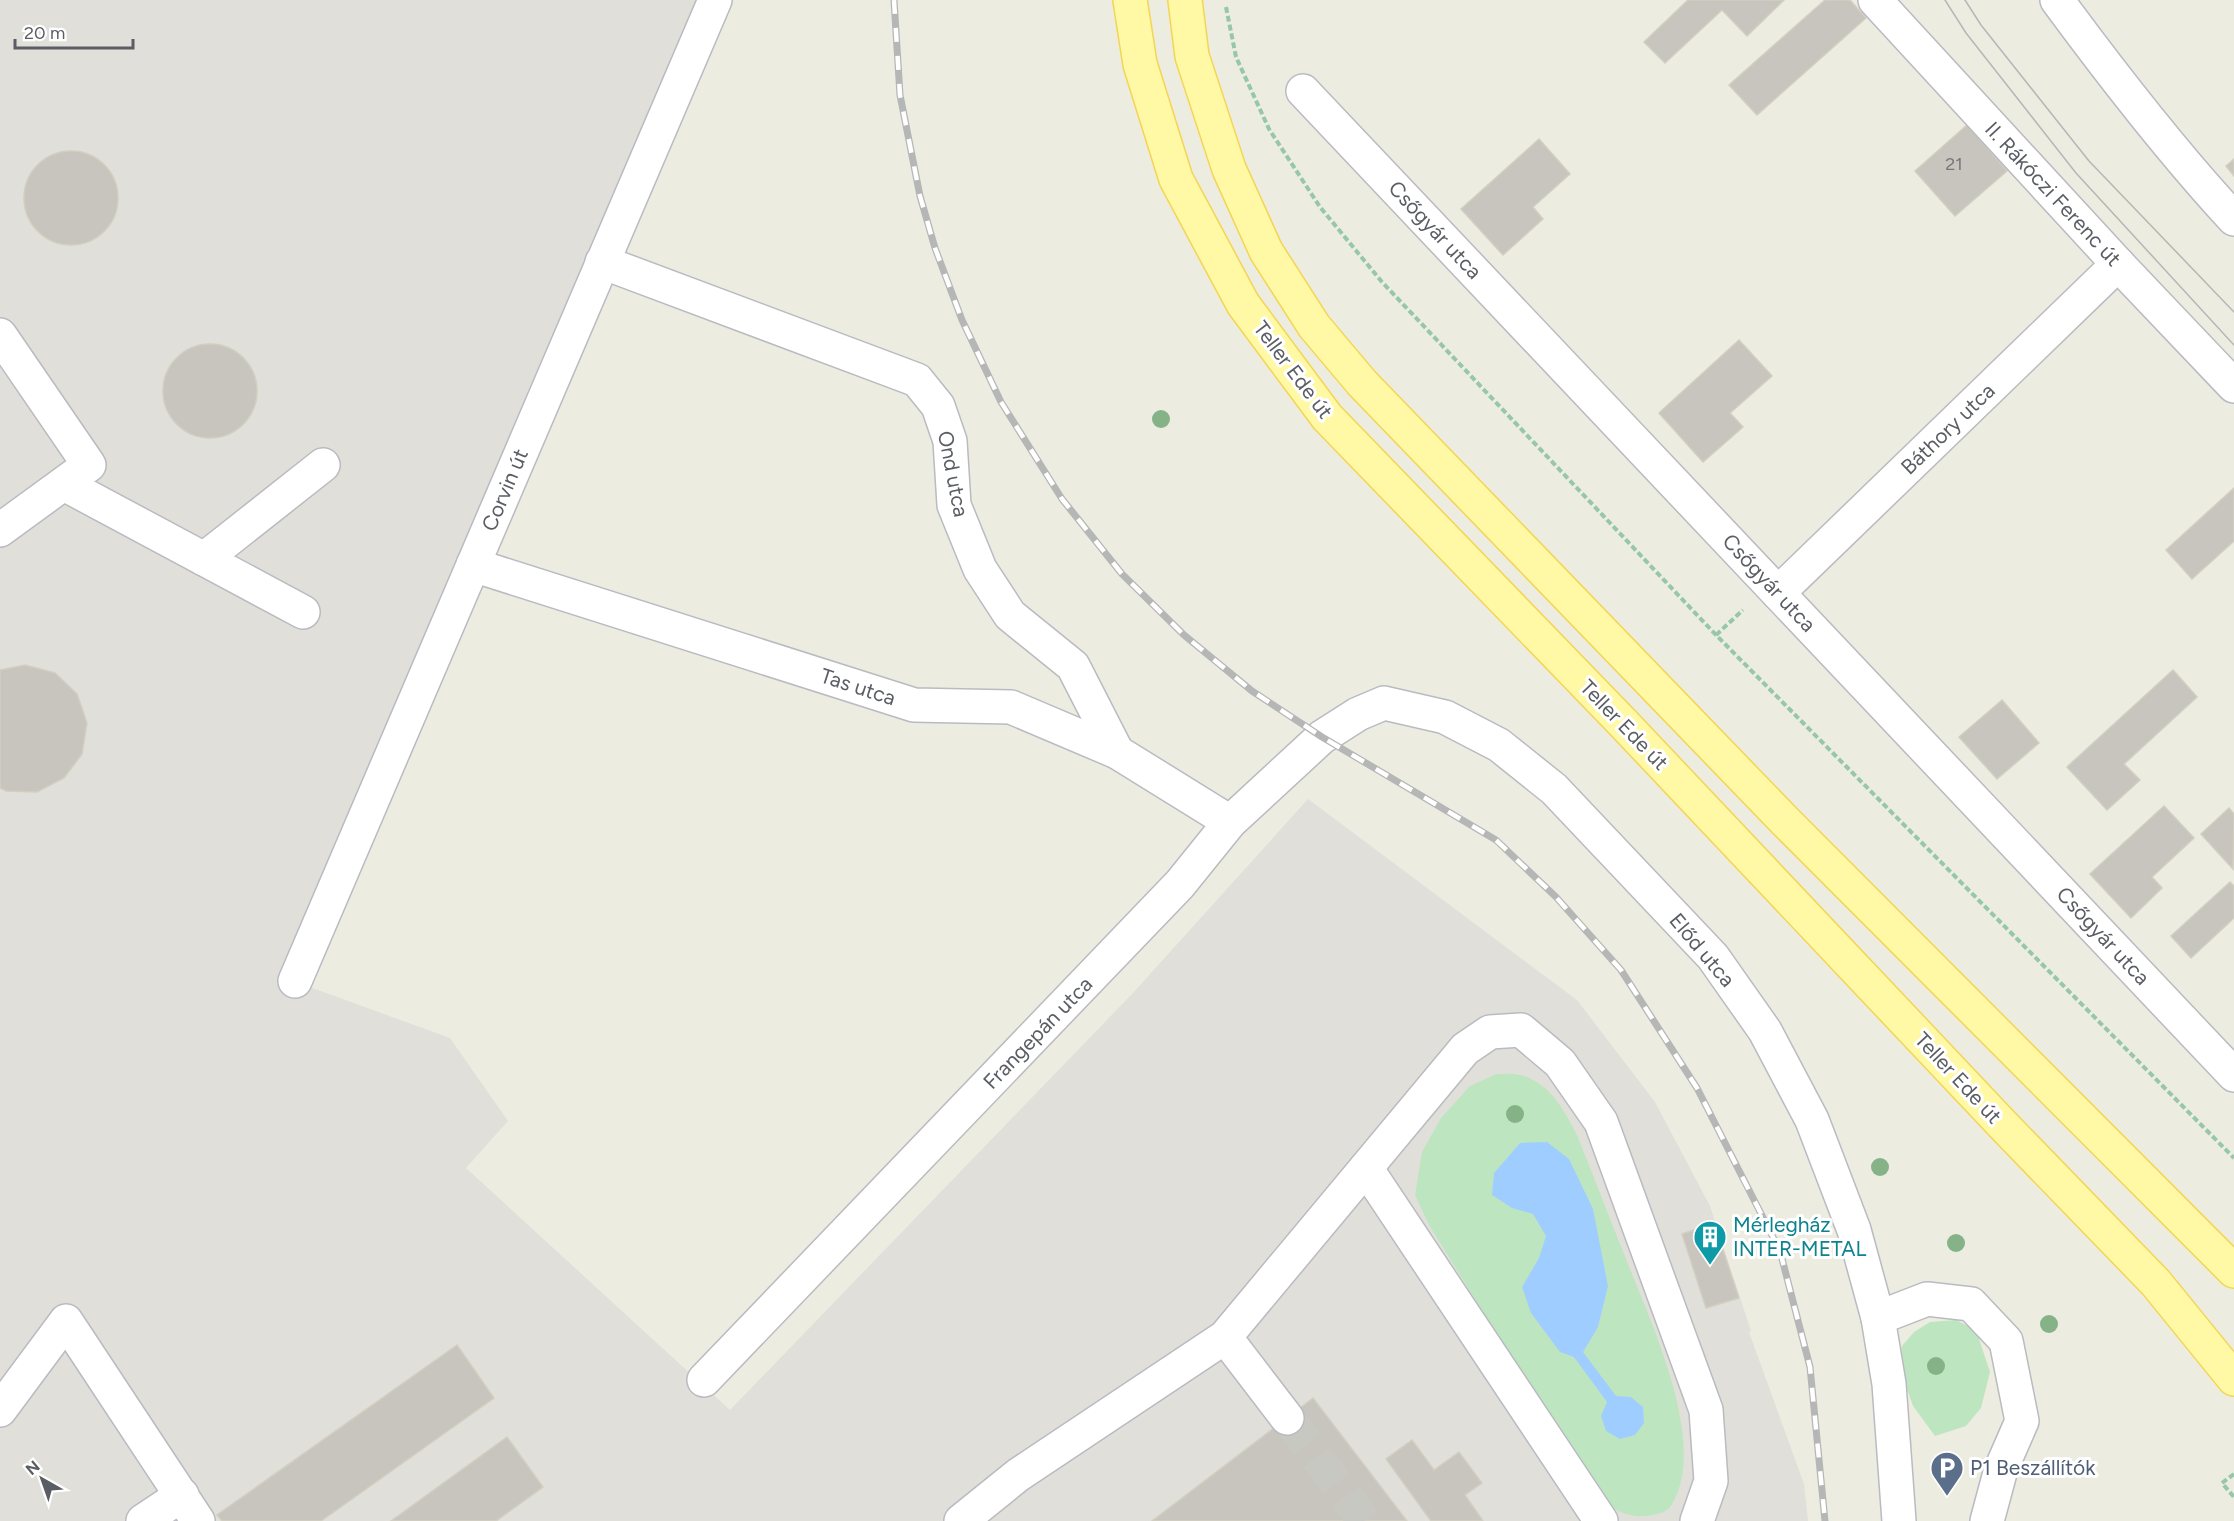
<svg xmlns="http://www.w3.org/2000/svg" width="2234" height="1521" font-family="Figtree,sans-serif">
<style>
.industrial{fill:#e1dfd9}
.green{fill:#bde6c0}
.water{fill:#9fcdff}
.building{fill:#c8c5be;stroke:#d2cec0;stroke-width:1.5}
.lines{fill:none;stroke-linecap:round;stroke-linejoin:round}
.minor-tunnel{stroke:#c8c8c2;stroke-width:33;stroke-dasharray:33 16;stroke-linecap:butt}
.minor-casing{stroke:#b9bbc1;stroke-width:36}
.major-casing{stroke:#f4d553;stroke-width:36}
.path{stroke:#96c7a8;stroke-width:4;stroke-dasharray:6 3;stroke-linecap:butt}
.minor{stroke:#fff;stroke-width:33}
.major{stroke:#fff8a4;stroke-width:33}
.tram{stroke:#b5b6b6;stroke-width:1.5}
.rail-casing{stroke:#b5b6b6;stroke-width:7}
.rail{stroke:#fff;stroke-width:4.5;stroke-dasharray:14;stroke-linecap:butt}
.tree{fill:#86b287}
.labels{text-anchor:middle;stroke-width:6;stroke-linejoin:round;paint-order:stroke}
.number-label{font-size:18px;fill:#76777a}
.street-label{font-size:21px;fill:#5a5d63;stroke:#fff}
.culture-label{font-size:21px;fill:#0d838f;stroke:#fff;text-anchor:start}
.service-label{font-size:21px;fill:#4e5e75;stroke:#fff;text-anchor:start}
</style>
<rect width="100%" height="100%" fill="#edece1"/>
<path class="industrial" d="M0 0H715L296 982 450 1038 508 1121 466 1168 730 1410 1132 994 1308 799 1577 1000 1655 1102 1710 1206 1751 1331 1749 1332 1804 1484 1808 1521H0Z"/>
<g class="green">
<path d="M1496 1074C1504 1074 1513 1073 1520 1075 1549 1082 1564 1110 1577 1135 1593 1175 1608 1214 1624 1254 1648 1316 1703 1429 1677 1494 1673 1502 1672 1507 1664 1512 1637 1521 1621 1515 1599 1499L1429 1225 1415 1195 1422 1152 1441 1118 1470 1086Z"/>
<path d="M1956 1320 1976 1330 1990 1372 1981 1408 1966 1426 1935 1436 1913 1406 1899 1366 1902 1346 1914 1332 1930 1322Z"/>
</g>
<path class="water" d="M1547 1142 1569 1159 1593 1209 1608 1286 1598 1327 1583 1352 1616 1396 1631 1397 1643 1407 1644 1423 1635 1435 1620 1439 1606 1431 1601 1416 1607 1402 1574 1357 1560 1352 1531 1313 1522 1287 1539 1258 1546 1236 1533 1214 1512 1208 1492 1195 1494 1173 1520 1143Z"/>
<g class="building">
<path d="M1688 0H1784L1747 36 1722 10 1665 63 1644 42Z"/>
<path d="M1825 0H1850L1866 18 1757 115 1729 85Z"/>
<path d="M1967 125 2007 171 1955 216 1915 171Z"/>
<path d="M1539 139 1570 174 1533 207 1543 219 1503 255 1461 209Z"/>
<circle cx="71" cy="198" r="47"/>
<path d="M2234 159V176L2226 166Z"/>
<path d="M1739 340 1772 376 1730 413 1743 427 1703 462 1659 413Z"/>
<circle cx="210" cy="391" r="47"/>
<path d="M2234 488V541L2192 579 2166 550Z"/>
<path d="M25 665 55 673 77 694 87 723 82 754 64 778 37 792 6 791 0 788V670Z"/>
<path d="M2173 670 2197 697 2124 764 2140 780 2107 810 2067 767Z"/>
<path d="M2002 700 2039 743 1997 779 1959 737Z"/>
<path d="M2164 806 2194 838 2152 877 2162 888 2131 918 2090 874Z"/>
<path d="M2229 808 2234 814 2233 869 2201 834Z"/>
<path d="M2230 882 2234 886V918L2191 958 2171 936Z"/>
<path d="M1714 1223 1739 1298 1706 1308 1682 1234Z"/>
<path d="M457 1345 494 1398 321 1521H222L217 1515Z"/>
<path d="M1313 1398 1407 1521H1152L1287 1418Z"/>
<path d="M507 1437 543 1487 496 1521H391Z"/>
<path d="M1412 1440 1434 1470 1459 1452 1482 1483 1465 1495 1483 1521H1431L1386 1459Z"/>
</g>
<g class="lines">
<path class="minor-tunnel" d="M1287 1418 1364 1521"/>
<g class="minor-casing">
<g id="minor">
<path d="M1875 0 2118 264 2234 386"/>
<path d="M2057 0C2113 76 2170 150 2234 219"/>
<path d="M1303 91 2234 1075"/>
<path d="M602 262 917 380 938 406 950 441 954 505 980 569 1010 615 1073 666 1117 752"/>
<path d="M0 335 89 465 0 530"/>
<path d="M64 484 303 612"/>
<path d="M204 559 323 465"/>
<path d="M473 565 914 705 1011 707 1117 752 1230 822"/>
<path d="M1778 593 2118 264"/>
<path d="M295 981 715 0"/>
<path d="M1366 1168 1601 1521"/>
<path d="M1225 1337 1287 1418"/>
<path d="M704 1380 1180 884 1230 822 1322 737 1358 714 1384 703 1445 717 1499 745 1554 789 1713 957 1765 1031 1812 1120 1854 1230 1878 1318"/>
<path d="M0 1410 66 1321 198 1521"/>
<path d="M143 1521 182 1495"/>
<path d="M961 1521 1018 1475 1225 1337 1465 1049 1490 1032 1521 1030 1560 1063 1601 1122 1706 1410 1711 1481 1697 1521"/>
<path d="M1899 1521 1889 1384 1878 1318 1927 1299 1971 1304 2006 1341 2022 1421 2001 1469 1987 1521"/>
</g>
</g>
<g class="major-casing">
<g id="major">
<path d="M1130 0 1140 64 1176 179 1243 304 1327 417 1625 725 2003 1125 2156 1283 2234 1379"/>
<path d="M1185 0 1192 56 1229 169 1266 251 1314 326 1362 383 1785 821 2234 1271"/>
</g>
</g>
<g class="path">
<path d="M1226 7 1236 57 1269 129 1320 207 1382 282 1716 635 2234 1158"/>
<path d="M1716 635 1743 610"/>
<path d="M2234 1474 2222 1483 2234 1497"/>
</g>
<use href="#minor" class="minor"/>
<use href="#major" class="major"/>
<g class="tram">
<path d="M1945 0 1966 33 2076 173 2234 345"/>
<path d="M1965 0 1981 25 2089 161 2234 312"/>
</g>
<g class="rail-casing">
<path id="rail" d="M894 0 900 95 920 196 935 248 962 320 1001 402 1062 499 1122 574 1184 635 1252 691 1322 737 1496 840 1556 897 1621 970 1697 1088 1780 1251 1810 1367 1825 1521"/>
</g>
<use href="#rail" class="rail"/>
</g>
<g class="tree">
<circle cx="1161" cy="419" r="9"/>
<circle cx="1515" cy="1114" r="9"/>
<circle cx="1880" cy="1167" r="9"/>
<circle cx="1956" cy="1243" r="9"/>
<circle cx="2049" cy="1324" r="9"/>
<circle cx="1936" cy="1366" r="9"/>
</g>
<defs>
<g id="building-pin" transform="scale(1.725)"><path d="M0 17L-7.5 6A9.5 9.5 0 1 1 7.5 6Z" fill="#0f9aa8" stroke="#fff"/><path d="M-4-6H4V6H1V3H-1V6H-4ZM-2.5-4.3h1.7v1.8h-1.7ZM.8-4.3h1.7v1.8H.8ZM-2.5-1h1.7V.8h-1.7ZM.8-1h1.7V.8H.8Z" fill="#fff"/></g>
<g id="parking-pin" transform="scale(1.725)"><path d="M0 17L-7.5 6A9.5 9.5 0 1 1 7.5 6Z" fill="#5c6f8a" stroke="#fff"/><path d="M-3.5-5.5H1a3.5 3.5 0 0 1 0 7H-1V5.5H-3.5ZM-1-3.4V-.6H.8a1.4 1.4 0 0 0 0-2.8Z" fill="#fff"/></g>
</defs>
<g fill-rule="evenodd">
<use href="#building-pin" x="1710" y="1237"/>
<use href="#parking-pin" x="1947" y="1468"/>
</g>
<g class="labels">
<g class="number-label">
<text x="1954" y="170">21</text>
</g>
<g class="street-label">
<text transform="translate(2053 194) rotate(47)" y="7">II. Rákóczi Ferenc út</text>
<text transform="translate(1435 230) rotate(47)" y="7">Csőgyár utca</text>
<text transform="translate(1293 370) rotate(53)" y="7">Teller Ede út</text>
<text transform="translate(1948 429) rotate(-44)" y="7">Báthory utca</text>
<text transform="translate(953 474) rotate(79)" y="7">Ond utca</text>
<text transform="translate(505 490) rotate(-67)" y="7">Corvin út</text>
<text transform="translate(1769 583) rotate(47)" y="7">Csőgyár utca</text>
<text transform="translate(858 687) rotate(18)" y="7">Tas utca</text>
<text transform="translate(1624 725) rotate(46)" y="7">Teller Ede út</text>
<text transform="translate(2103 936) rotate(47)" y="7">Csőgyár utca</text>
<text transform="translate(1702 950) rotate(50)" y="7">Előd utca</text>
<text transform="translate(1038 1033) rotate(-46)" y="7">Frangepán utca</text>
<text transform="translate(1958 1078) rotate(47)" y="7">Teller Ede út</text>
</g>
<g class="culture-label">
<text x="1733" y="1232">Mérlegház<tspan x="1733" dy="24">INTER-METAL</tspan></text>
</g>
<g class="service-label">
<text x="1970" y="1475">P1 Beszállítók</text>
</g>
</g>
<g transform="translate(42 1479) rotate(320)" stroke="#ffffff" stroke-width="4.5" paint-order="stroke">
<path d="M0-4.5L10 22L0 15L-10 22Z" fill="#5a5d63"/>
<text y="-9" font-size="16" font-weight="bold" text-anchor="middle" fill="#5a5d63">N</text>
</g>
<path d="M15 39v9h118v-9" fill="none" stroke="#5a5d63" stroke-width="3"/>
<text x="24" y="39" font-size="18" fill="#5a5d63" stroke="#ffffff" stroke-width="4.5" paint-order="stroke">20 m</text>
</svg>
